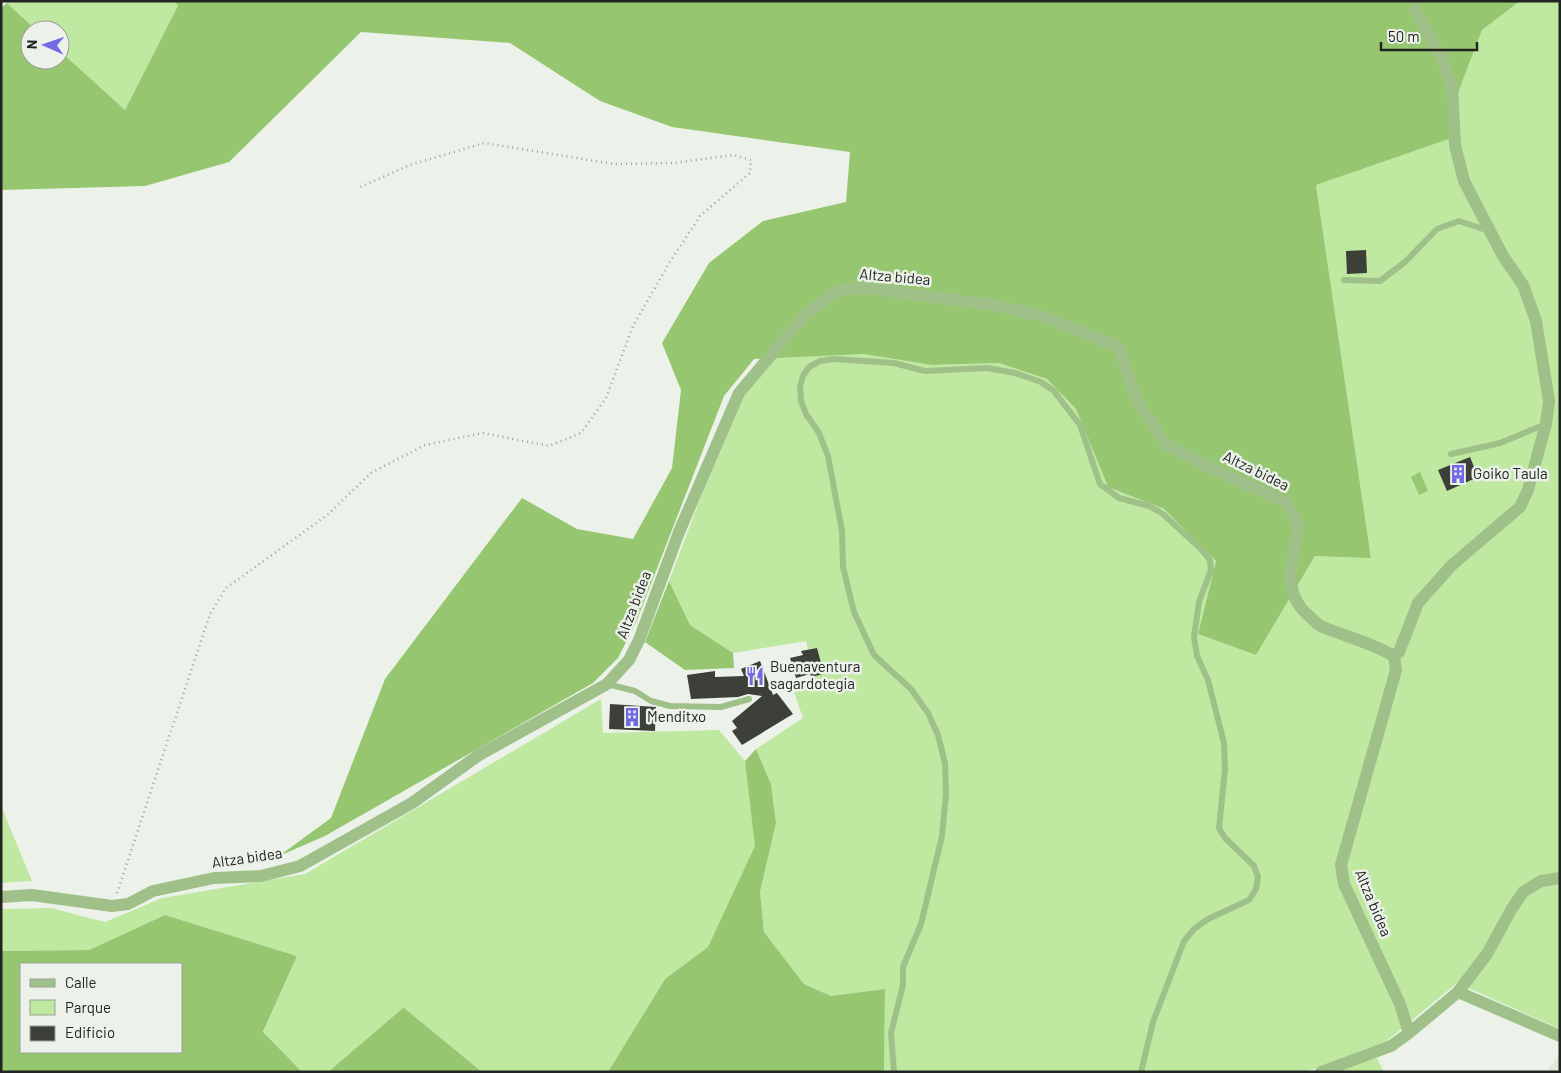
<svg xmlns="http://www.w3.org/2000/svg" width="1561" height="1073" font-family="Barlow,sans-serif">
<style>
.built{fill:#dfe9d9}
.green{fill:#bfe8a1}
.forest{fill:#96c770;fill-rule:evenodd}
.water{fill:#96c871}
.building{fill:#3c4039}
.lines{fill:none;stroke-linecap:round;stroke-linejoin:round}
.path{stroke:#9ca19a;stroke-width:2.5;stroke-dasharray:1 4;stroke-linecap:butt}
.service{stroke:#9fc088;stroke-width:6}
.minor{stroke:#9fc088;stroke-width:12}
.labels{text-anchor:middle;stroke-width:5;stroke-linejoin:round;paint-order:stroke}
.street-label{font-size:15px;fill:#222421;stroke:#ecf2e9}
.poi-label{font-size:15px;fill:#222421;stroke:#ecf2e9;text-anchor:start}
</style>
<rect width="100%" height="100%" fill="#ecf2e9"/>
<path class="built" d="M1560 1054V1072H1546Z"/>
<g class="green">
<path d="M8 1H175L179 6 125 110 60 51V30H36L7 3Z"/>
<path d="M1520 1H1560V1029L1457 983 1383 1044 1305 1072H884L885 989 831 996 804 984 764 932 760 892 776 823 771 784 756 749 803 718 794 692 816 685 806 641 733 653 690 625 669 581 702 494 744 397 774 358 864 354 931 365 999 363 1047 379 1076 409 1108 487 1164 509 1216 561 1198 634 1256 655 1315 556 1371 557 1316 185 1449 139 1458 93 1482 30Z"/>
<path d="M601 699 603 733 719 730 745 761 756 846 708 947 665 979 608 1072H482L403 1008 328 1072H302L263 1033 297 956 165 915 89 950 1 951V909L51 908 105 922 162 898 305 874Z"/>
<path d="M1 806 32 881 1 883Z"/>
<path d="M1377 1058 1384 1072H1333Z"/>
</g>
<g class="forest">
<path d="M175 1H1520L1482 30 1458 93 1449 139 1316 185 1371 558 1315 556 1256 655 1198 634 1216 561 1164 509 1108 487 1076 409 1047 379 999 363 931 365 864 354 754 359 724 396 637 620 618 658 593 683 325 836 279 856 331 818 385 679 522 498 577 529 633 539 672 468 681 390 662 343 709 263 763 221 846 202 850 152 672 127 600 101 510 43 361 32 229 162 145 186 1 190V8L7 3 36 30H30V60H60V51L125 110 178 6Z"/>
<path d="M669 581 690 625 733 653 734 668 685 670 645 642Z"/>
<path d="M756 749 771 784 776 823 760 892 764 932 804 984 831 996 885 989 884 1072H608L665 979 708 947 755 846 745 761Z"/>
<path d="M165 915 297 956 263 1032 302 1072H1V951L89 950ZM181 964V1052H21V964Z"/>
<path d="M403 1008H404L482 1072H328Z"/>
</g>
<path class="water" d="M1420 472 1428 491 1419 495 1411 477Z"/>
<g class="building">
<path d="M1366 250 1367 273 1347 274 1346 251Z"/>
<path d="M1470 457 1478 477 1447 491 1438 470Z"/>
<path d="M817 648 824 674 811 677 810 674 796 678 790 658 803 655 801 651Z"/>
<path d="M760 661 773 695 777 693 793 714 742 745 732 731 737 728 732 721 762 696 748 694 738 697 691 699 687 675 715 671V677L744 676 741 669Z"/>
<path d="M610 704 656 707 655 731 609 729Z"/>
</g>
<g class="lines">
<path class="path" d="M117 893 210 614 226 588 326 516 371 473 425 445 483 433 549 446 581 433 606 398 633 326 668 265 700 216 750 173 751 160 733 155 673 163 614 164 484 143 410 165 358 188"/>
<g class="service">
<path d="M1344 280 1380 281 1405 262 1437 229 1459 221 1489 231"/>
<path d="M1451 454 1500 443 1546 424"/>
<path d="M607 684 635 691 651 701 670 706 721 707 749 699"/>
<path d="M894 1072 891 1033 903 985V967L921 924 942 836 946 794 945 763 938 735 928 713 911 689 874 655 854 612 843 567 842 531 828 456 819 433 806 414 801 401 800 387 803 376 809 367 820 361 834 359 894 363 925 371 987 368 1015 373 1041 382 1054 391 1080 425 1100 484 1119 498 1149 506 1163 514 1201 549 1210 560 1211 570 1199 602 1194 637 1197 656 1208 680 1224 743 1225 769 1219 828 1225 838 1254 866 1258 877 1256 889 1249 900 1208 919 1194 929 1184 941 1153 1022 1141 1072"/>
</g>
<g class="minor">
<path d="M1394 656 1399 652 1418 603 1452 565 1520 507 1528 490 1546 424 1549 401 1536 321 1523 285 1503 256 1464 181 1455 145 1452 87 1442 58 1415 10"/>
<path d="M1394 656 1396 670 1341 865 1344 884 1400 1004 1409 1033"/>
<path d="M1 897 32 895 112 906 128 904 153 891 214 878 261 876 300 866 412 803 479 755 607 684 629 660 639 640 679 532 739 393 804 316 839 290 868 288 999 306 1045 317 1119 347 1136 399 1166 444 1203 464 1287 503 1299 526C1292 556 1281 592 1308 615 1313 619 1317 625 1323 627 1347 637 1372 643 1394 656"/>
<path d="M1458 992 1560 1036"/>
<path d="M1321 1072 1391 1046 1409 1033 1458 992 1487 954 1511 910 1523 892 1541 881 1560 878"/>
</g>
</g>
<defs>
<g id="building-bare" transform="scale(1.5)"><path d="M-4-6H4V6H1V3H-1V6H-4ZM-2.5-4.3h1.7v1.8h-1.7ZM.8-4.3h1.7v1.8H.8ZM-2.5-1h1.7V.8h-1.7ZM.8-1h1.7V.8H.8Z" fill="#7269e4" stroke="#ecf2e9" stroke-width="2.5" paint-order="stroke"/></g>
<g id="restaurant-bare" transform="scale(1.5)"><path d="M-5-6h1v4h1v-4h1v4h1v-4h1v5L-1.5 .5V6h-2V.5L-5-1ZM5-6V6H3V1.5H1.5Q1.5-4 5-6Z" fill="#7269e4" stroke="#ecf2e9" stroke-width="2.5" paint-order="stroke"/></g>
</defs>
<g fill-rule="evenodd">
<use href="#building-bare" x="1458" y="474"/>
<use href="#restaurant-bare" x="755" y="676"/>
<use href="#building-bare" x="632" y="717"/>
</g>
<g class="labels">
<g class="street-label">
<text transform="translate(895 277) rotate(5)" y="5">Altza bidea</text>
<text transform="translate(1256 471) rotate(26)" y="5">Altza bidea</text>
<text transform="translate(634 605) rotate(-69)" y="5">Altza bidea</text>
<text transform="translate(247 858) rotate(-8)" y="5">Altza bidea</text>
<text transform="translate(1373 903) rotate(67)" y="5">Altza bidea</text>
</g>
<g class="poi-label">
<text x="1473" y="479">Goiko Taula</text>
<text x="770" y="672">Buenaventura<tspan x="770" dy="17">sagardotegia</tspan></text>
<text x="647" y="722">Menditxo</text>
</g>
</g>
<rect width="1561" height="1073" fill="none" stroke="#222421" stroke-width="5"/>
<rect x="20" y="963" width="162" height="90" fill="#ecf2e9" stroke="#9ba099"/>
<rect x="30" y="979" width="25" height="8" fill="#9fc088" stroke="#9ba099"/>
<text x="65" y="988" font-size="15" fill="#222421">Calle</text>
<rect x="30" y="1000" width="25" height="15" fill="#bfe8a1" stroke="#9ba099"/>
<text x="65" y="1013" font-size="15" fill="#222421">Parque</text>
<rect x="30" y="1026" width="25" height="15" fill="#3c4039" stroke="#9ba099"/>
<text x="65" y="1038" font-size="15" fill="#222421">Edificio</text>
<g transform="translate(45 45) rotate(272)"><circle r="24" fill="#ecf2e9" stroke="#9ba099"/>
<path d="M0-4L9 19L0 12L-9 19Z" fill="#7269e4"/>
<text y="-8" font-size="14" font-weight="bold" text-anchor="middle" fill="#222421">N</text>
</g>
<path d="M1381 42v8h96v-8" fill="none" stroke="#222421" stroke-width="2.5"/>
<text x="1388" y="42" font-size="15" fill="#222421" stroke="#ecf2e9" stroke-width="4" paint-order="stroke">50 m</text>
</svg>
